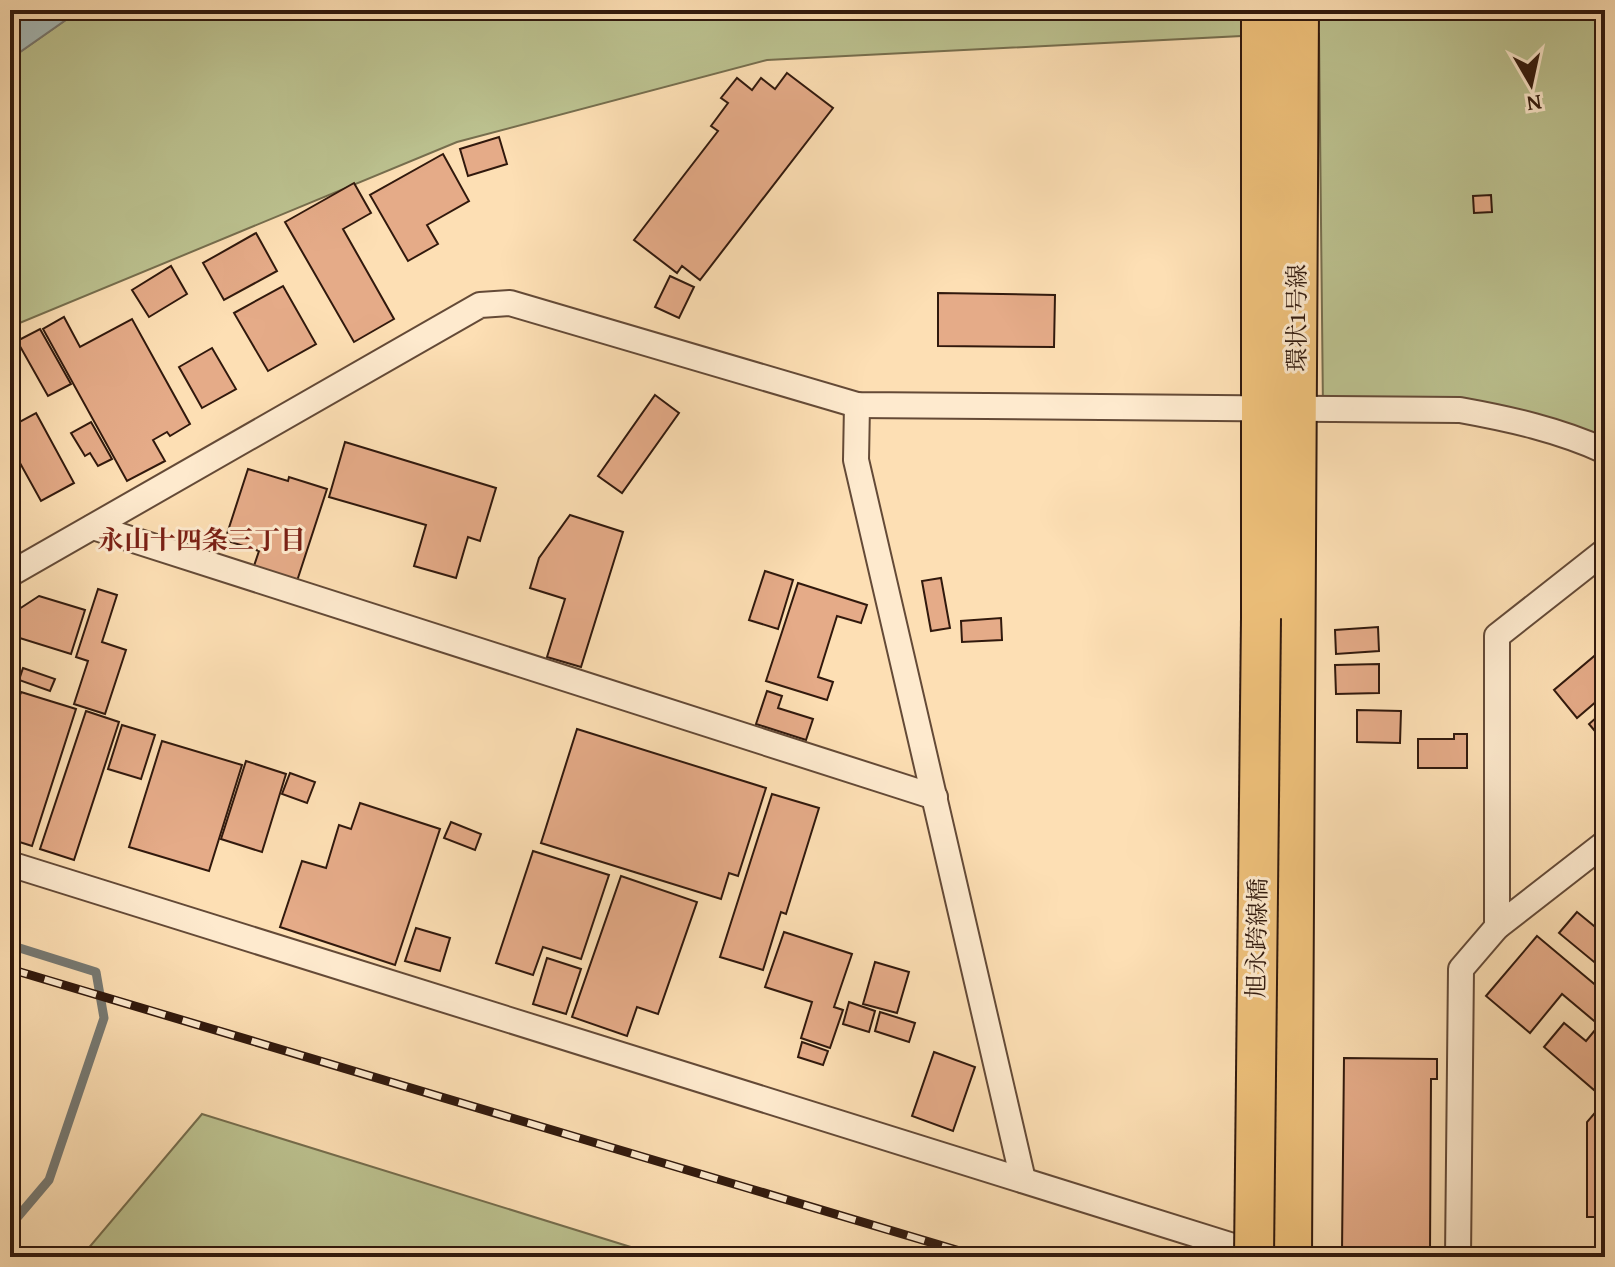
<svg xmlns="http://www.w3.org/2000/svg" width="1615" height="1267" font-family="'Gentium Book Plus','Noto Serif JP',serif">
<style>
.green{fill:#bcc290;stroke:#766e4e;stroke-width:2}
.water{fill:#a5bab8;stroke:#777a74;stroke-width:2}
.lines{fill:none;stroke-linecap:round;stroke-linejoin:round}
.stream{stroke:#777a74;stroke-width:9}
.building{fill:#e5ab88;stroke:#31190d;stroke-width:2}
.minor-casing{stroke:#644a37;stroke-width:28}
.primary-casing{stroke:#31190d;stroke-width:42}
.minor{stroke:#feeace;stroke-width:24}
.primary{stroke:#eec07a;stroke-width:38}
.rail-casing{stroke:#31190d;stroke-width:9}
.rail{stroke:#feeace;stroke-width:6;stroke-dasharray:18;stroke-linecap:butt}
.primary-bridge-casing{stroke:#31190d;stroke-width:42;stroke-linecap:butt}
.primary-bridge{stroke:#eec07a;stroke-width:38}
.labels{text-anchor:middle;stroke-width:6;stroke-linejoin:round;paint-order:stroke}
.street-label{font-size:24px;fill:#31190d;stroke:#feeace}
.neighbourhood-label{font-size:26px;font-weight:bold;fill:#7a1f14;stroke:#feeace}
</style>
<rect width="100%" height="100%" fill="#fddfb4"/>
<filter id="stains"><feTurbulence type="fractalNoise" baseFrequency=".0025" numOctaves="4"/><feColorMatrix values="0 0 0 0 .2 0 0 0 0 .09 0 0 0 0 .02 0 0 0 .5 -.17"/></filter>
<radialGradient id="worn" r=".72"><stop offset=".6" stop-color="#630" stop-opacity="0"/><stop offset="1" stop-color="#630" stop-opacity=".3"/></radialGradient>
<g class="green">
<path d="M80 10H1261V35L767 60 457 142 10 327V59Z"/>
<path d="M1299 10H1605V451L1512 419 1323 409 1319 34 1299 37Z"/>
<path d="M202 1114 663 1257H81Z"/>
</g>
<path class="water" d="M10 10H80L10 59Z"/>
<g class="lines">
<path class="stream" d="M10 945 96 972 104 1018 49 1180 10 1226"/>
</g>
<g class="building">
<path d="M787 73 833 108 700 280 682 266 677 273 634 240 718 131 711 126 728 103 721 98 737 78 752 90 761 78 775 89Z"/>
<path d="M499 137 507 164 468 176 460 149Z"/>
<path d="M443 154 469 201 427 225 438 244 408 261 370 195Z"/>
<path d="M354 183 371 213 343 229 394 319 354 342 285 222Z"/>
<path d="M1491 195 1492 212 1474 213 1473 196Z"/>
<path d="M256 233 277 271 224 300 203 263Z"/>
<path d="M171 266 187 294 149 317 132 290Z"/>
<path d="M670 276 694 287 679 318 655 307Z"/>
<path d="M283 286 316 344 268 371 234 313Z"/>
<path d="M938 293 1055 295 1054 347 938 346Z"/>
<path d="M64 317 80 347 132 319 190 424 170 436 167 432 153 440 165 461 127 481 43 329Z"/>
<path d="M40 329 71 384 48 396 17 341Z"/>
<path d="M212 348 236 389 202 408 179 367Z"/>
<path d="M655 395 679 413 622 493 598 476Z"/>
<path d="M36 413 74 483 41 501 10 445V427Z"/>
<path d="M91 422 112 459 98 466 90 453 85 456 71 433Z"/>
<path d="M345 442 496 488 480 541 468 537 456 578 414 566 426 525 329 497Z"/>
<path d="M248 469 288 481 289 477 327 489 297 581 254 566 259 551 225 540Z"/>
<path d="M570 515 623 532 581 667 547 657 565 599 530 588 539 558Z"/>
<path d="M765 571 793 580 778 629 749 620Z"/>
<path d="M941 578 950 628 931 631 922 581Z"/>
<path d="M798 583 867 605 861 623 837 616 818 677 833 682 827 700 766 681Z"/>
<path d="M98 589 117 595 102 642 126 650 105 714 74 704 88 661 76 657Z"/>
<path d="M39 596 85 610 71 654 10 635V610L16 611Z"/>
<path d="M1001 618 1002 640 962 642 961 621Z"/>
<path d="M1378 627 1379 651 1336 654 1335 630Z"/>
<path d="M1605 647V694L1577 718 1554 690Z"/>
<path d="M1379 664V693L1336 694 1335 665Z"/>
<path d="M23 668 55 679 50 691 19 680Z"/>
<path d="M767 691 782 696 778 708 813 719 806 740 756 724Z"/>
<path d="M21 692 76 709 32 846 10 839V727Z"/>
<path d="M1357 710 1401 711 1400 743 1357 742Z"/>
<path d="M1605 710V743L1589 724Z"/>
<path d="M86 711 119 722 74 860 40 849Z"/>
<path d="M122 725 155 735 141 779 108 769Z"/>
<path d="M577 729 766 788 738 876 729 873 721 899 541 843Z"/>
<path d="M1454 734H1467V768H1418V739H1454Z"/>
<path d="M162 741 242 765 209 871 129 847Z"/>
<path d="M246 761 286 774 262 852 221 839Z"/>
<path d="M290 773 315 782 307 803 282 794Z"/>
<path d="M772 794 819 808 786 914 781 912 763 970 720 957Z"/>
<path d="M360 803 440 829 395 965 280 927 302 861 326 868 339 825 351 829Z"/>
<path d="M451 822 481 834 475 850 444 838Z"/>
<path d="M533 851 609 875 581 959 543 947 533 975 496 963Z"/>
<path d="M621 876 697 902 658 1014 637 1007 627 1036 572 1017Z"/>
<path d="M1577 912 1605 935V971L1559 933Z"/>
<path d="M416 928 450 938 440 971 405 961Z"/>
<path d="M784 932 852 954 834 1007 843 1010 830 1048 801 1038 812 1002 765 987Z"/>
<path d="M1537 936 1605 993V1018L1599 1025 1562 994 1530 1033 1486 996Z"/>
<path d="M547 958 581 969 566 1014 533 1004Z"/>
<path d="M875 962 909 972 897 1013 863 1004Z"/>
<path d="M849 1002 875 1011 869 1032 843 1024Z"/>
<path d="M880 1012 915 1023 909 1042 875 1031Z"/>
<path d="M1605 1018V1077L1594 1090 1544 1047 1564 1023 1586 1041Z"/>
<path d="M802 1042 828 1051 823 1065 798 1057Z"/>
<path d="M934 1052 975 1067 953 1131 912 1116Z"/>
<path d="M1344 1058 1437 1059V1079H1431L1430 1253 1342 1252Z"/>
<path d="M1605 1101V1217H1587V1122Z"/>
</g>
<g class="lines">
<g class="minor-casing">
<g id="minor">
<path d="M857 405 856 460 1023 1180"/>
<path d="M93 527 935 797"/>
<path d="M10 574 480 305 510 303 857 405 1460 410C1510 419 1559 430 1605 451"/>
<path d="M10 864 1265 1256"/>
<path d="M1497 927V636L1605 551"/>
<path d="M1458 1257 1461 969 1497 927 1605 843"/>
</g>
</g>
<g class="primary-casing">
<g id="primary">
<path d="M1261 10V618"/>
<path d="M1292 1257 1299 10"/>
</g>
</g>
<use href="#minor" class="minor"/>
<use href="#primary" class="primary"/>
<g class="rail-casing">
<path id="rail" d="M10 969 980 1257"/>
</g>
<use href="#rail" class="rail"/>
<g class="primary-bridge-casing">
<path id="primary-bridge" d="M1254 1257 1261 618"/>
</g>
<use href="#primary-bridge" class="primary-bridge"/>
</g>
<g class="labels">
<g class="street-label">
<text transform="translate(1297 318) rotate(-90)" y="8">環状1号線</text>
<text transform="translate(1257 938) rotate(-89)" y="8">旭永跨線橋</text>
</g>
<g class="neighbourhood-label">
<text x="202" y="549">永山十四条三丁目</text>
</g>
</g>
<rect width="1615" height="1267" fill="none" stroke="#fddfb4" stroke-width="40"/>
<rect x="12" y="12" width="1591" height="1243" fill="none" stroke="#31190d" stroke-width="4"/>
<rect x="20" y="20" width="1575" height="1227" fill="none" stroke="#31190d" stroke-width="2"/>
<g transform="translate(1531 84) rotate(171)" stroke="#feeace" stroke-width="6" paint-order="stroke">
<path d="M0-6L14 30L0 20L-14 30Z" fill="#31190d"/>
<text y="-12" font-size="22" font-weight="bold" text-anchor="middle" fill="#31190d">N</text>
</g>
<rect width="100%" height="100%" filter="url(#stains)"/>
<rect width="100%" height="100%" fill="url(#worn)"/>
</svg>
